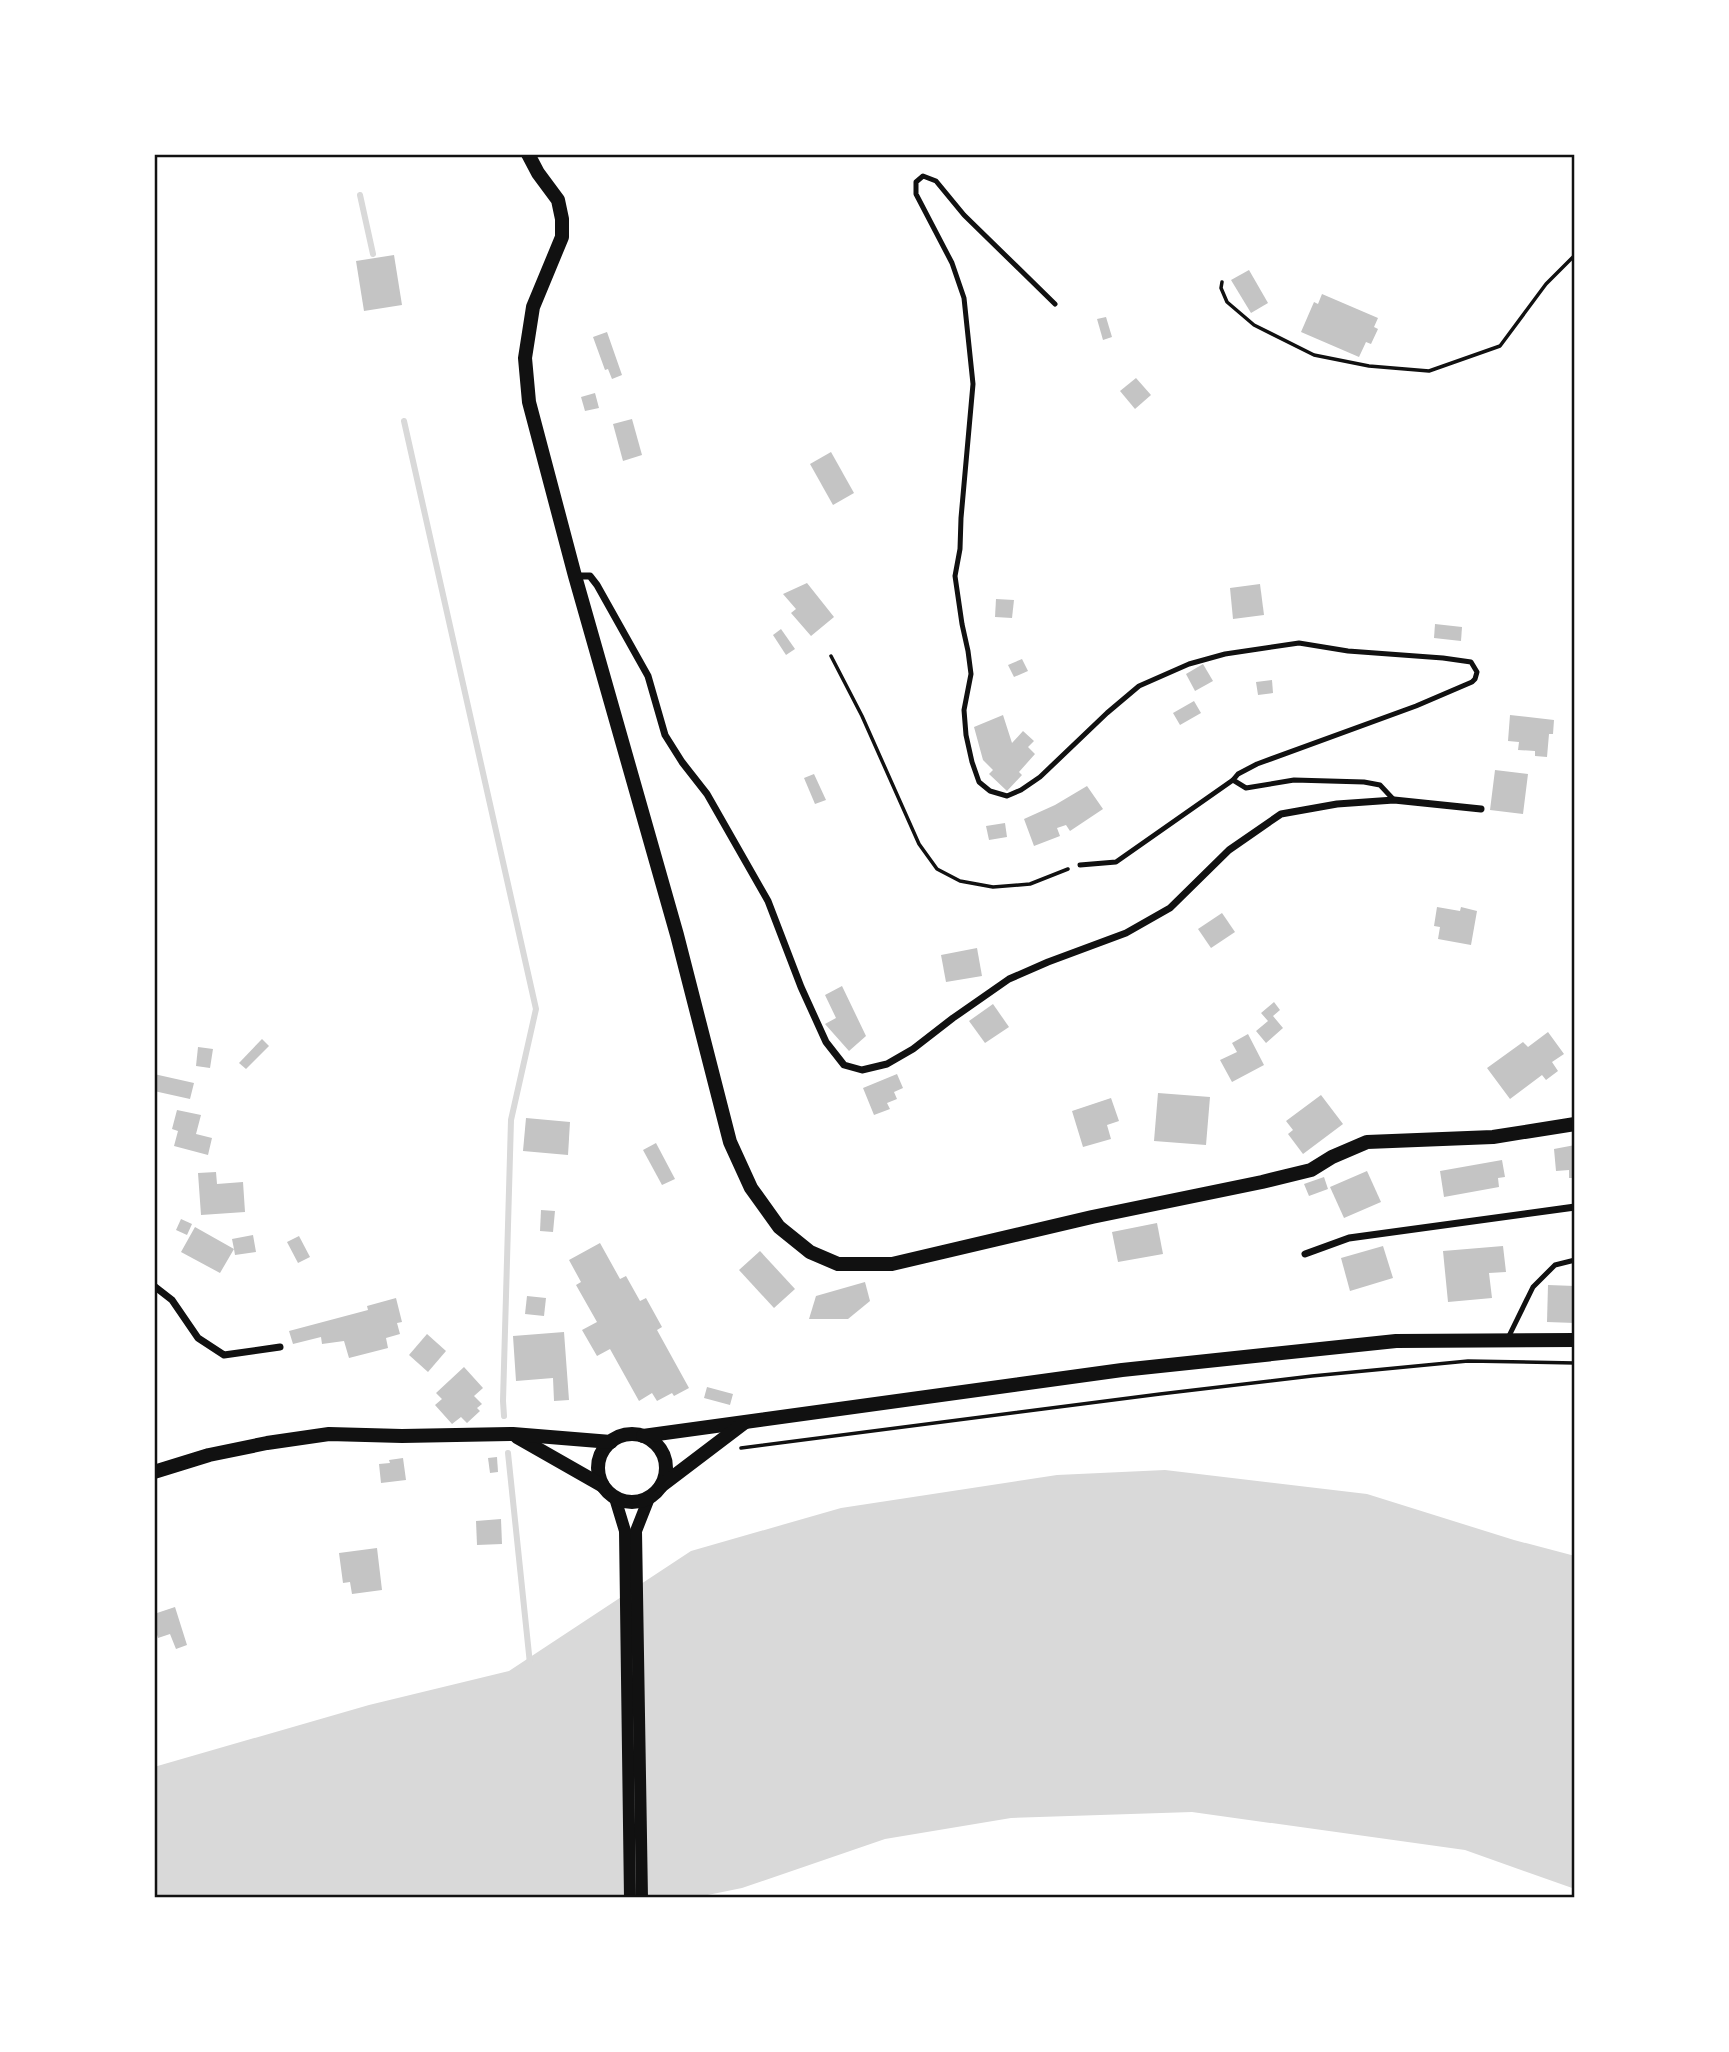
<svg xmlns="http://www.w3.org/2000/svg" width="1729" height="2052" font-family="Spectral,serif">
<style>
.water{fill:#d9d9d9}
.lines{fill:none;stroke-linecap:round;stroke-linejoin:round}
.stream{stroke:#d9d9d9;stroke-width:6}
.building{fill:#c4c4c4}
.path{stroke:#111;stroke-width:3.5}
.service{stroke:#111;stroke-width:5}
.minor{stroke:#111;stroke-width:7}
.tertiary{stroke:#111;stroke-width:12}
.secondary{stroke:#111;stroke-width:14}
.neatline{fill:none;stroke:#111;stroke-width:2.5}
</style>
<rect width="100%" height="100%" fill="#fff"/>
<path class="water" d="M1165 1470 1367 1494 1514 1540 1575 1556V1889L1465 1850 1192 1812 1011 1818 885 1839 742 1888 693 1898H154V1767L369 1705 509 1671 691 1551 841 1508 1057 1475Z"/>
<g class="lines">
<g class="stream">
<path d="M360 195 373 254"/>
<path d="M404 421 536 1009 511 1120 503 1401 504 1416"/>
<path d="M508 1453 530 1664"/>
</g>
</g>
<g class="building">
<path d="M394 255 402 305 364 311 356 261Z"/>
<path d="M1249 270 1268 303 1251 313 1231 280Z"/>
<path d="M1322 294 1378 318 1374 327 1378 329 1371 344 1366 342 1359 357 1301 332 1314 302 1318 304Z"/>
<path d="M1106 317 1112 337 1103 340 1097 319Z"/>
<path d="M607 332 622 375 612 379 608 369 605 370 593 337Z"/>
<path d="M1136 378 1151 395 1135 409 1120 391Z"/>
<path d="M595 393 599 408 585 411 581 397Z"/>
<path d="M632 419 642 455 623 461 613 424Z"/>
<path d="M831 452 854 493 833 505 810 464Z"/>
<path d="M807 583 834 617 811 636 791 613 796 609 783 594Z"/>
<path d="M1260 584 1264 615 1233 619 1230 588Z"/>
<path d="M996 599 1014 600 1012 618 995 617Z"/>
<path d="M1435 624 1462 627 1461 641 1434 638Z"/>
<path d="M781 629 795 649 786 655 773 635Z"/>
<path d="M1022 659 1028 671 1014 677 1008 665Z"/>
<path d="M1203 664 1213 681 1195 691 1186 674Z"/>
<path d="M1272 680 1273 693 1258 695 1256 682Z"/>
<path d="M1194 701 1201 713 1180 725 1173 713Z"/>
<path d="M1003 715 1012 743 1023 731 1034 741 1028 747 1035 754 1019 772 1022 775 1007 791 989 774 993 770 983 760 974 727Z"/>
<path d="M1510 715 1554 720 1553 734H1549L1547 757 1535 756V751L1518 750 1519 742 1508 741Z"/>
<path d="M1495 770 1528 774 1523 814 1490 810Z"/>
<path d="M814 774 826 800 815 804 804 778Z"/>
<path d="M1087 786 1103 809 1070 831 1066 825 1057 828 1060 836 1034 846 1024 819 1055 805Z"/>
<path d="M1005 823 1007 837 989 840 986 826Z"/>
<path d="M1437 907 1460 911 1461 907 1477 911 1471 945 1438 939 1440 927 1434 926Z"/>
<path d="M1222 913 1235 932 1211 948 1198 929Z"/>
<path d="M977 948 982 976 946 982 941 955Z"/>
<path d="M842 986 866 1036 849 1051 825 1024 836 1018 825 995Z"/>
<path d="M1274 1002 1280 1010 1273 1016 1283 1028 1266 1043 1256 1031 1268 1021 1261 1013Z"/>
<path d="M993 1004 1009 1027 985 1043 969 1021Z"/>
<path d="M1548 1032 1564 1054 1552 1062 1558 1071 1546 1080 1542 1075 1510 1099 1487 1068 1523 1042 1528 1047Z"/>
<path d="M1248 1034 1264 1065 1232 1082 1220 1060 1237 1052 1232 1043Z"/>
<path d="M262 1039 269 1046 246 1069 239 1063Z"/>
<path d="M198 1047 213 1049 210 1068 196 1066Z"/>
<path d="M154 1074 194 1083 190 1099 154 1091Z"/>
<path d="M897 1074 903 1088 894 1092 897 1099 887 1103 890 1109 874 1115 863 1088Z"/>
<path d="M1158 1093 1210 1097 1206 1145 1154 1141Z"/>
<path d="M1321 1095 1343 1124 1303 1154 1288 1134 1293 1130 1286 1121Z"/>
<path d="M1111 1098 1119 1121 1107 1125 1111 1139 1083 1147 1072 1111Z"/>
<path d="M177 1110 201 1115 196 1134 212 1138 208 1155 174 1146 178 1131 172 1129Z"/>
<path d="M526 1118 570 1122 568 1155 523 1151Z"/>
<path d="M656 1143 675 1179 662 1185 643 1150Z"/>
<path d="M1575 1145V1178H1569V1170L1556 1171 1554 1149Z"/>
<path d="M1502 1160 1505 1177 1498 1178 1499 1187 1444 1197 1440 1171Z"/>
<path d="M1367 1171 1381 1202 1344 1218 1330 1187Z"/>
<path d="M216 1172 217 1184 243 1182 245 1212 201 1215 198 1173Z"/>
<path d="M1324 1177 1328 1189 1309 1196 1304 1184Z"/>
<path d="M541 1210 555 1211 553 1232 540 1231Z"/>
<path d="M181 1219 192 1224 187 1235 176 1230Z"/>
<path d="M1157 1223 1163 1254 1118 1262 1112 1232Z"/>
<path d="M195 1227 234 1249 232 1239 253 1235 256 1252 235 1255 234 1249 220 1273 181 1252Z"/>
<path d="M299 1236 310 1257 298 1263 287 1242Z"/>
<path d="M600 1243 620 1279 626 1276 640 1301 646 1298 662 1327 657 1330 689 1388 674 1396 672 1393 657 1401 652 1393 639 1401 610 1349 597 1356 582 1330 597 1322 576 1285 581 1282 569 1260Z"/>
<path d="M1383 1246 1393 1278 1350 1291 1341 1258Z"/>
<path d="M1503 1246 1506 1272 1489 1273 1492 1298 1448 1302 1443 1251Z"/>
<path d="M760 1251 795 1289 774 1308 739 1270Z"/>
<path d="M865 1282 870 1301 848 1319H809L816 1296Z"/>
<path d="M1548 1285 1575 1286V1323L1547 1322Z"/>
<path d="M527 1296 546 1298 544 1316 525 1314Z"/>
<path d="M396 1298 402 1322 397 1323 400 1334 386 1338 388 1348 349 1358 344 1341 322 1344 321 1337 293 1344 289 1331 368 1310 367 1306Z"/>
<path d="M564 1332 569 1400 554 1401 553 1378 516 1381 513 1336Z"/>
<path d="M427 1334 446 1351 428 1372 409 1355Z"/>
<path d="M464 1367 483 1388 474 1396 482 1404 477 1408 480 1411 467 1423 461 1417 452 1424 435 1405 442 1399 436 1393Z"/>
<path d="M707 1387 733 1394 730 1405 704 1398Z"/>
<path d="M497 1457 498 1472 490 1473 488 1458Z"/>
<path d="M403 1458 406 1480 381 1483 379 1464 390 1463 389 1460Z"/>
<path d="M501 1519 502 1544 477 1545 476 1521Z"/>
<path d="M377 1548 382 1590 352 1594 350 1582 343 1583 339 1553Z"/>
<path d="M175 1607 187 1645 176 1649 170 1634 158 1638 154 1625V1614Z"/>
</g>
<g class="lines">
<g class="path">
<path d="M1222 282 1221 288 1227 302 1254 325 1314 355 1369 366 1429 371 1500 346 1546 284 1575 255"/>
<path d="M831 656 862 716 919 844 937 869 960 881 993 887 1030 884 1068 869"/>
<path d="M741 1448 1160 1394 1312 1376 1468 1361 1575 1363"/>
</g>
<g class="service">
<path d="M1055 304 964 215 936 181 923 176 916 182V194L952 263 964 298 973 384 961 518 960 549 955 576 962 624 968 651 971 674 964 710 966 735 972 762 979 782 990 791 1007 796 1021 790 1040 777 1107 713 1139 686 1189 664 1225 654 1299 643 1348 651 1443 658 1471 662 1477 672 1475 679 1472 682 1416 706 1257 764 1238 774 1233 780 1246 788 1294 780 1364 782 1380 785 1394 800"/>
<path d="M1080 865 1116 862 1233 780"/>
<path d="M1508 1338 1533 1287 1555 1265 1575 1260"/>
</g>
<g class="minor">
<path d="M575 576H590L597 585 648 676 665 735 682 762 707 794 768 901 801 987 826 1042 844 1065 862 1070 887 1064 913 1049 953 1018 1009 979 1048 962 1126 933 1170 908 1229 850 1281 814 1337 804 1394 800 1481 809"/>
<path d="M1305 1254 1349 1238 1575 1207"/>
<path d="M154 1286 172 1300 198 1338 224 1355 280 1347"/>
</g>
<g class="tertiary">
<path d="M615 1498 625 1531 630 1898"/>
<path d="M642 1898 636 1531 649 1498"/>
</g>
<g class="secondary">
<path d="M528 154 538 173 558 200 562 219V237L533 307 525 358 529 402 575 576 677 935 730 1142 751 1188 779 1227 810 1252 838 1264H892L1092 1217 1262 1182 1311 1170 1332 1157 1367 1142 1493 1137 1575 1124"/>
<circle cx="632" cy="1468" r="34"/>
<path d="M643 1436 1122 1370 1396 1341 1575 1340"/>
<path d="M517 1437 603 1486"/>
<path d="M154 1472 209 1455 267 1443 329 1434 402 1436 513 1434 611 1442"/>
<path d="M661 1486 744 1423"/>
</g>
</g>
<rect width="1729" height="2052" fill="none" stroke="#ffffff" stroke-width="312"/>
<rect x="156" y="156" width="1417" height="1740" class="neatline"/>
</svg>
